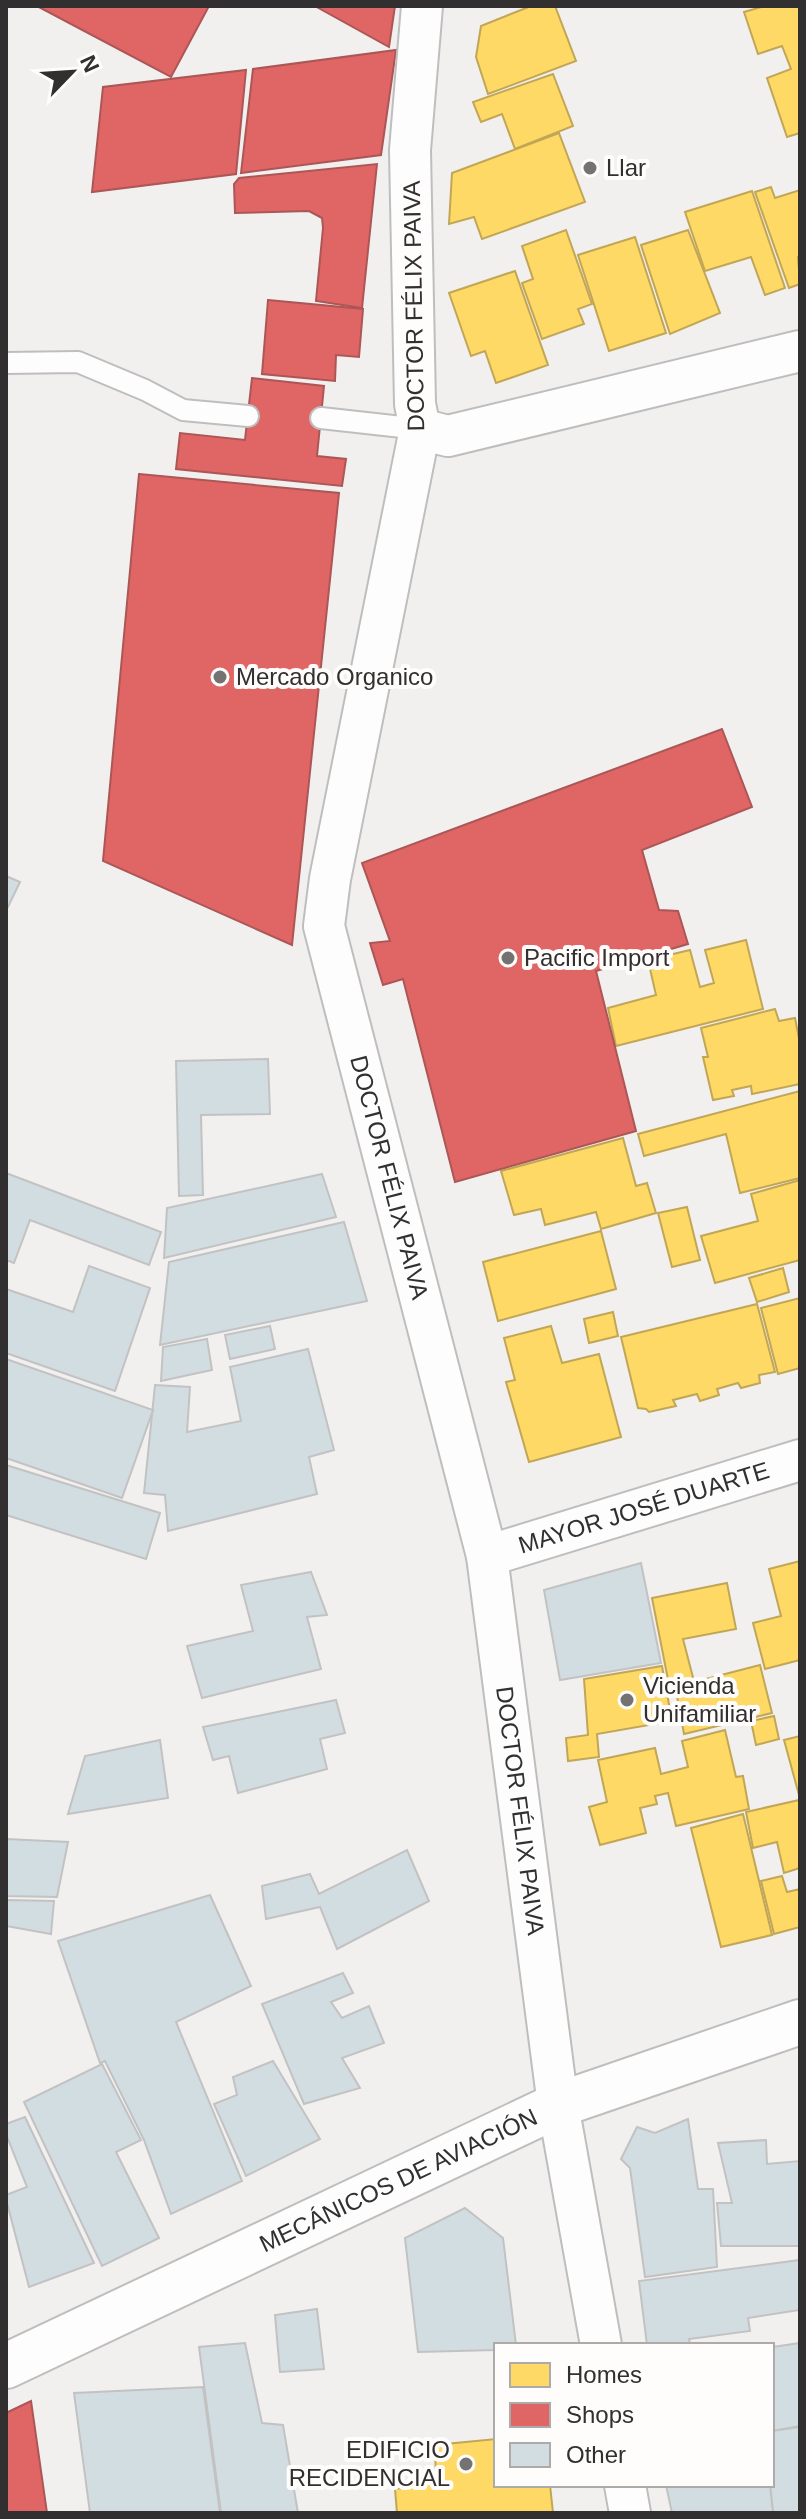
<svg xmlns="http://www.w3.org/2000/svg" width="806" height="2519" font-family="Helvetica,sans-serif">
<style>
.homes{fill:#ffd966;stroke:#c1a656;stroke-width:2}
.shops{fill:#e06666;stroke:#ac5656;stroke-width:2}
.building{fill:#d2dde2;stroke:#c3c2c2;stroke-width:2}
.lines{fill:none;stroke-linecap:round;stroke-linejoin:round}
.service-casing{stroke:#bfbebe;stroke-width:24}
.minor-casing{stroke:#bfbebe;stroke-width:44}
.tertiary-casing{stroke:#bfbebe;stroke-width:48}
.service{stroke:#fdfdfd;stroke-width:20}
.minor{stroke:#fdfdfd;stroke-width:40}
.tertiary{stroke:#fdfdfd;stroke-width:44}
.poi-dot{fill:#757272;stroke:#fffcfc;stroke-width:3}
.labels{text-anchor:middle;stroke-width:8;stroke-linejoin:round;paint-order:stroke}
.poi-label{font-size:24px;fill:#312f2f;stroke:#fffcfc;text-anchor:start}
.street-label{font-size:24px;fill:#312f2f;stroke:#fffcfc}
</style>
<rect width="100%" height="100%" fill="#f2efef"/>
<g class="homes">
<path d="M531 6H555L576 61 488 94 476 57 481 26Z"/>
<path d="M765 6H800V133L787 137 767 78 791 69 782 46 758 54 744 12Z"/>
<path d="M553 74 573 126 515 149 502 114 481 122 473 102Z"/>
<path d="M559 133 585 202 482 239 474 217 449 224 452 173Z"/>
<path d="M771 187 775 198 800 190V256L798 257 800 284 789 288 755 192Z"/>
<path d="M752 191 785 288 765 295 751 257 705 271 685 212Z"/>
<path d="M566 230 592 304 578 309 584 324 542 339 522 283 533 279 522 246Z"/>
<path d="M688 230 720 313 670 334 641 245Z"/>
<path d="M635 237 666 333 609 351 578 255Z"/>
<path d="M515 271 548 365 496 383 485 351 471 356 449 293Z"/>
<path d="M746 940 763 1009 616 1046 608 1008 656 995 648 960 690 950 700 987 714 983 705 950Z"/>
<path d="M775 1009 779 1021 795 1018 800 1044V1084L752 1094 751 1086 732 1090 734 1096 713 1100 703 1057H708L701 1028Z"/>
<path d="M800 1091V1178L740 1193 726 1134 644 1156 638 1134Z"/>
<path d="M623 1138 636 1186 647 1183 656 1213 601 1229 596 1212 545 1225 541 1209 514 1215 501 1171Z"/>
<path d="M800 1180V1260L715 1283 701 1236 758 1221 751 1194Z"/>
<path d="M687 1207 700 1260 672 1267 658 1213Z"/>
<path d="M601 1231 616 1289 498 1321 483 1262Z"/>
<path d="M783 1268 789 1292 757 1302 749 1278Z"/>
<path d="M800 1298V1368L778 1374 761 1308Z"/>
<path d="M757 1304 775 1372 759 1375 760 1383 741 1388 738 1383 717 1389 719 1395 700 1401 697 1394 673 1400 676 1406 649 1412 646 1409 638 1408 621 1337Z"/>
<path d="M613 1312 618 1336 589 1343 584 1319Z"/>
<path d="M551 1326 562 1363 599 1354 621 1437 529 1462 506 1382 515 1380 504 1338Z"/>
<path d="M800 1561V1660L765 1669 753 1623 781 1616 769 1569Z"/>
<path d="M727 1583 736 1629 683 1639 696 1689 671 1695 652 1598Z"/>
<path d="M760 1665 772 1713 684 1734 677 1696 701 1691 698 1681Z"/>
<path d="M662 1666 672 1721 597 1734 599 1757 568 1761 566 1738 588 1735 584 1679Z"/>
<path d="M774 1716 779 1739 756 1745 751 1721Z"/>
<path d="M725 1730 736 1777 743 1776 749 1809 676 1826 668 1793 655 1796 657 1804 640 1808 646 1833 600 1845 589 1807 607 1802 598 1760 655 1748 661 1774 688 1767 682 1741Z"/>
<path d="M800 1736V1795H799L784 1740Z"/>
<path d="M799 1800 800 1868 784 1873 777 1842 753 1848 746 1812Z"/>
<path d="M743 1814 772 1935 721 1947 691 1828Z"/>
<path d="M782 1876 787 1892 800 1889V1927L774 1934 761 1881Z"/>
<path d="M496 2439V2485H550L553 2513H397L395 2489 436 2483 435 2445Z"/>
</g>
<g class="shops">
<path d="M37 6H209L171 77Z"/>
<path d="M315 6H395L389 47Z"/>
<path d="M396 50 381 155 241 173 253 69Z"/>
<path d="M246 70 236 174 92 192 103 87Z"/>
<path d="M377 164 362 308 316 301 323 228 322 218 309 211 235 213 234 184 239 178Z"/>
<path d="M268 300 363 309 359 357 336 355 335 381 262 374Z"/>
<path d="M252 378 324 386 317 456 346 459 342 486 176 469 180 433 245 440Z"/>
<path d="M139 474 339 493 292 945 103 861Z"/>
<path d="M722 729 752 807 642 850 659 910 678 911 688 944 596 971 636 1131 455 1182 403 979 383 985 370 943 390 941 362 863Z"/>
<path d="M31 2401 47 2513H6V2413Z"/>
</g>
<g class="building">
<path d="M6 876 20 882 8 907 6 906Z"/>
<path d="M268 1059 270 1114 201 1115 203 1195 179 1196 176 1061Z"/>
<path d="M6 1173 161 1232 149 1265 30 1220 14 1263 6 1260Z"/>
<path d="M322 1174 336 1217 164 1258 167 1208Z"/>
<path d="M344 1222 367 1301 160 1345 169 1262Z"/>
<path d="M89 1266 150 1288 115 1391 6 1353V1289L73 1312Z"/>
<path d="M270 1326 275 1349 230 1359 225 1335Z"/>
<path d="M207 1339 212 1370 161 1381 163 1347Z"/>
<path d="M308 1349 334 1450 309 1457 317 1494 168 1531 165 1495 144 1493 155 1385 190 1387 187 1432 241 1421 230 1367Z"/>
<path d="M6 1359 153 1410 122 1498 6 1458Z"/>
<path d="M6 1465 160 1513 146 1559 6 1515Z"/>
<path d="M641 1563 661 1663 560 1680 544 1590Z"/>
<path d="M311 1572 327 1615 307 1617 321 1669 202 1698 187 1646 253 1631 241 1585Z"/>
<path d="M336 1700 345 1733 320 1739 327 1769 238 1793 229 1756 213 1760 203 1727Z"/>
<path d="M160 1740 168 1798 68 1814 85 1756Z"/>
<path d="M6 1839 68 1842 57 1897 6 1896Z"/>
<path d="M407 1850 429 1901 337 1949 320 1907 266 1919 262 1886 310 1874 319 1894Z"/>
<path d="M210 1895 251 1986 176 2022 242 2181 171 2214 144 2140 105 2061 100 2063 58 1941Z"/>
<path d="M6 1900 54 1901 51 1934 6 1926Z"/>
<path d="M343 1973 353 1993 331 2002 342 2018 369 2006 384 2043 342 2058 360 2088 304 2104 262 2004Z"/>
<path d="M273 2061 320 2139 246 2176 214 2104 237 2095 233 2077Z"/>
<path d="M102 2064 141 2140 116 2152 159 2238 102 2266 24 2102Z"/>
<path d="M25 2117 94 2263 29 2287 6 2199V2195L27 2187 6 2134V2124Z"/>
<path d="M688 2119 698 2189H713L717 2267 645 2277 630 2168 621 2159 637 2127 655 2133Z"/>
<path d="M766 2140 767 2164 800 2161V2246H721L717 2203H732L718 2143Z"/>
<path d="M465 2208 503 2238 516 2345H496V2350L418 2352 405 2238Z"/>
<path d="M800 2260V2310L748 2318 750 2331 689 2339 690 2345H647L639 2281Z"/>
<path d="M317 2309 324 2369 280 2372 275 2315Z"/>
<path d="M245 2343 262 2423 283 2425 298 2513H221L199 2347Z"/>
<path d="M800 2343V2426L772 2431V2347Z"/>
<path d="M203 2387 220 2513H90L74 2393Z"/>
<path d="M800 2427V2513H773L770 2485H772V2431Z"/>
<path d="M666 2485H770L773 2513H672Z"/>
</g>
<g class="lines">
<g class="service-casing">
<g id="service">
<path d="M6 363 78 362 145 390 183 410 248 416"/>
<path d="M321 418 420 429"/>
</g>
</g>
<g class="minor-casing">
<g id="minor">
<path id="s1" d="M422 6 410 150 415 404 420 429 330 879 324 926 487 1556 558 2105 601 2345"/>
<path d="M420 429 448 436 800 351"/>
<path id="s2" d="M487 1556 800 1460"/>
<path d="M625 2485 630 2513"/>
</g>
</g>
<g class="tertiary-casing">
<g id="tertiary">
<path id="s3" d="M6 2366 558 2105 800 2022"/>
</g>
</g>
<use href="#service" class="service"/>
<use href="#minor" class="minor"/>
<use href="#tertiary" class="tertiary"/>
</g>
<g class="poi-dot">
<circle cx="590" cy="168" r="8"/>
<circle cx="220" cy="677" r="8"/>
<circle cx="508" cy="958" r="8"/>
<circle cx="627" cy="1700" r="8"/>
<circle cx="466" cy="2464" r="8"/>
</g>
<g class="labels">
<g class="poi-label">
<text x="606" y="176">Llar</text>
<text x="236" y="685">Mercado Organico</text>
<text x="524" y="966">Pacific Import</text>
<text x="643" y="1694">Vicienda<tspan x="643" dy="28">Unifamiliar</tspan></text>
<text x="450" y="2458" text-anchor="end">EDIFICIO<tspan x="450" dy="28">RECIDENCIAL</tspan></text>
</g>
<g class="street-label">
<text transform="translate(414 306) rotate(-91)" y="8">DOCTOR FÉLIX PAIVA</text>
<text dy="8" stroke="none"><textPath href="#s1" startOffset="1190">DOCTOR FÉLIX PAIVA</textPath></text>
<text dy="8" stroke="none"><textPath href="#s2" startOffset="164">MAYOR JOSÉ DUARTE</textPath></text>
<text dy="8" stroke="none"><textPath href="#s1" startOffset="1838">DOCTOR FÉLIX PAIVA</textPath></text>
<text dy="8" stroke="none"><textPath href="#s3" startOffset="434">MECÁNICOS DE AVIACIÓN</textPath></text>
</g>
</g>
<rect width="806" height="2519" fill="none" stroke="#312f2f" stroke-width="16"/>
<rect x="494" y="2343" width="280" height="144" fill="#fffcfc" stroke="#adaaaa" stroke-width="2"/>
<rect x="510" y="2363" width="40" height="24" fill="#ffd966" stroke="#adaaaa" stroke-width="2"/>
<text x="566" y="2383" font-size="24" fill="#312f2f">Homes</text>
<rect x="510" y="2403" width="40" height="24" fill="#e06666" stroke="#adaaaa" stroke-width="2"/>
<text x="566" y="2423" font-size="24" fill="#312f2f">Shops</text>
<rect x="510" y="2443" width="40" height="24" fill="#d2dde2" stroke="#adaaaa" stroke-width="2"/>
<text x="566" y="2463" font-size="24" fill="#312f2f">Other</text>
<g transform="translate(72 72) rotate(65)" stroke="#fffcfc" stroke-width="6" paint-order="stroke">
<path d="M0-6L14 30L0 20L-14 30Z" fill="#312f2f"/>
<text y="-12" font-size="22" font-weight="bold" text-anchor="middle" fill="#312f2f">N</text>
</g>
</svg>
